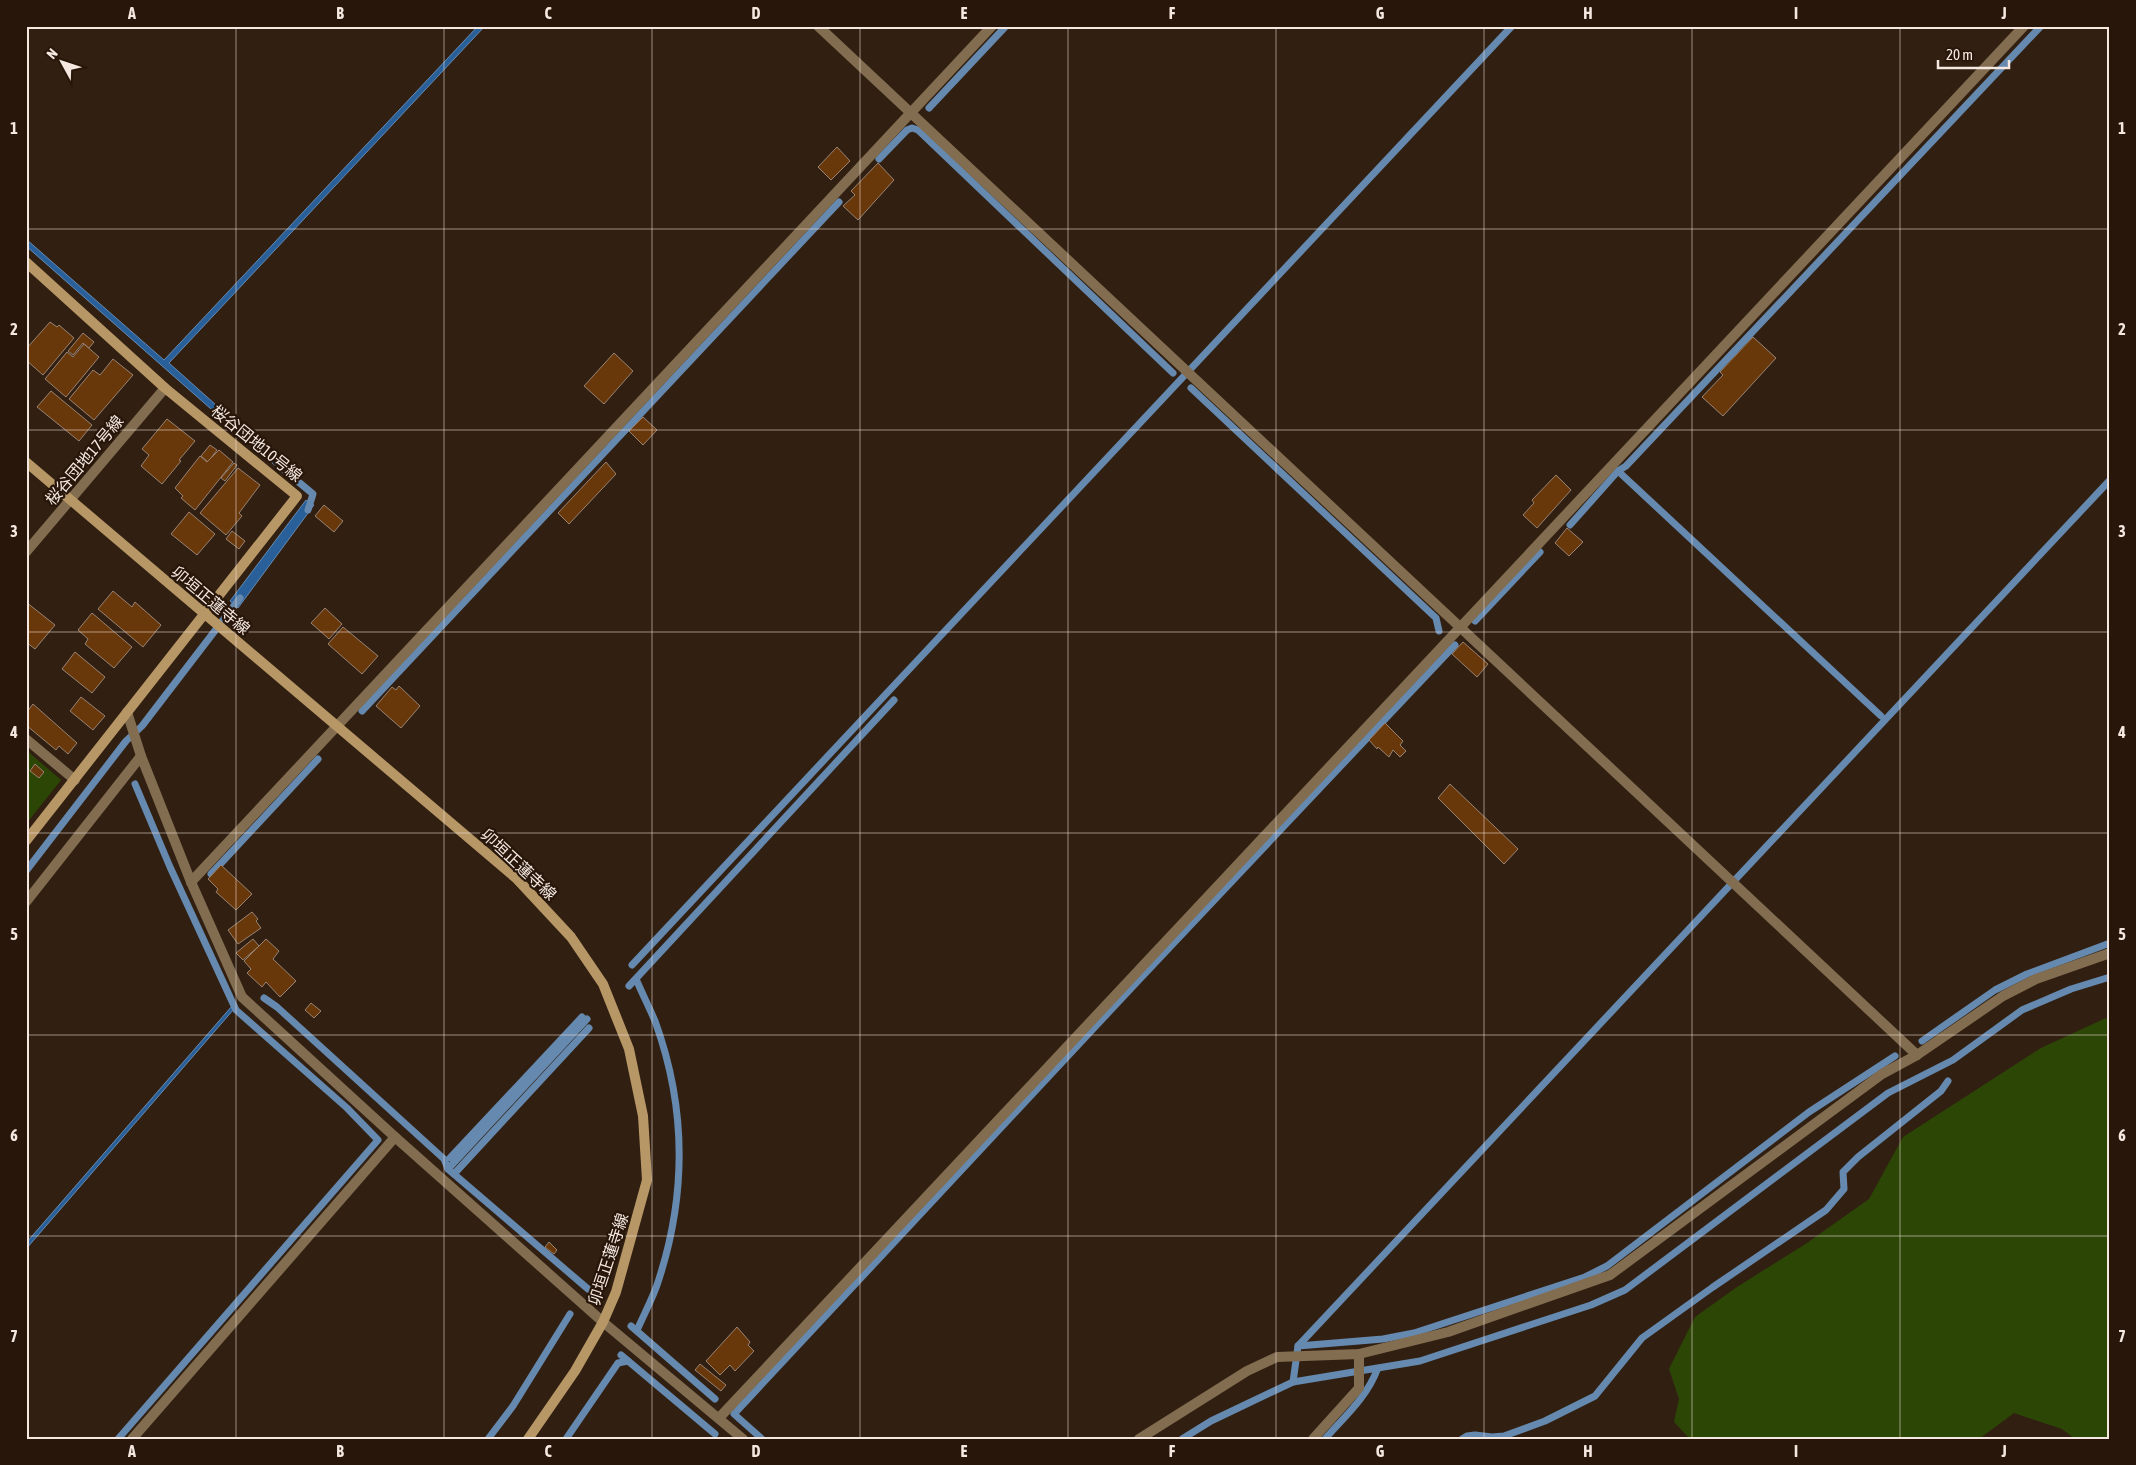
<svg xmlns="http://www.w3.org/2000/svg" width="2136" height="1465" font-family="'Asap Condensed','Noto Sans JP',sans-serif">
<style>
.green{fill:#2c4705}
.water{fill:#29609a;stroke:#6689af}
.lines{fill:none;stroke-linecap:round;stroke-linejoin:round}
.stream{stroke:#6689af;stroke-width:7}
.building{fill:#69380a;stroke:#998373}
.street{stroke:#826d50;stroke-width:10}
.secondary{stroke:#b89767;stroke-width:10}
.grid{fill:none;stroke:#f5e8e0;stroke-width:1;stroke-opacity:0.55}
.labels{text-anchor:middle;stroke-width:4.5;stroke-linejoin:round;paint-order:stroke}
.street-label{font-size:16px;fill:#f5e8e0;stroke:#271609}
.neatline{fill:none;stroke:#f5e8e0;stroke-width:2}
.grid-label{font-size:16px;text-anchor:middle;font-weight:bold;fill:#f5e8e0}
</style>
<rect width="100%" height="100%" fill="#312012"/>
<g class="green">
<path d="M26 750 61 780 26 824Z"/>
<path d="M2106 1018 2110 1021V1439H2075L2062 1429 2014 1413 1979 1439H1690L1674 1422 1679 1399 1669 1369 1695 1317 1737 1287 1807 1243 1869 1199 1903 1137 2041 1048Z"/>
</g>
<g class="water">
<path d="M478 26H485L169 363 291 472 287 476 26 246V239L164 360Z"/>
<path d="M306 500 314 505 238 608 230 601Z"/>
<path d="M232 1006 234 1009 26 1249V1243Z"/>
</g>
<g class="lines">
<g class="stream">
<path d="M929 108 1006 26"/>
<path d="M879 159 907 130 912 128 918 130 1173 373"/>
<path d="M1191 388 1436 618 1439 631"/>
<path d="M283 469 313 494 308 510"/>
<path d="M1618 471 1881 716"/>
<path d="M1570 525 1618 471 1626 466 2041 26"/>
<path d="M1475 621 1540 552"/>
<path d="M362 711 839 202"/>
<path d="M26 871 126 741 142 726 240 598"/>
<path d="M211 874 318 759"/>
<path d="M632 965 1512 26"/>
<path d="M636 979C642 993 649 1007 655 1021 686 1106 687 1192 659 1279 654 1296 645 1312 638 1328"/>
<path d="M629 986 894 700"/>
<path d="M264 998 277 1007 444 1159 448 1169 588 1289"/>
<path d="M1922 1041 1995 990 2027 974 2110 943"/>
<path d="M450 1158 582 1017"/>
<path d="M448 1169 587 1019"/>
<path d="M454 1174 589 1028"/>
<path d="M631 1326 715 1399"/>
<path d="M1298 1346 1383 1339 1414 1333 1585 1277 1607 1266 1809 1112 1895 1056"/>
<path d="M621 1355 715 1434"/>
<path d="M1293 1382 1298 1346 2110 480"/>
<path d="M118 1439 378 1140 347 1108 236 1010 170 867 135 784"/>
<path d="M488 1439 513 1406 570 1314"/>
<path d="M566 1439 618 1363 628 1361"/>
<path d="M762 1439 734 1414 1135 984 1455 645"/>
<path d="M1182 1439 1211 1421 1293 1382 1420 1361 1591 1305 1625 1290 1888 1093 1953 1060 2022 1010 2071 989 2110 977"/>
<path d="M1325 1439C1344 1417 1367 1397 1377 1370"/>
<path d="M1462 1439 1467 1436 1475 1435 1492 1437 1504 1436 1545 1421 1595 1396 1642 1338 1713 1287 1826 1210 1844 1189 1843 1172 1858 1157 1941 1091 1948 1081"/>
</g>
</g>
<g class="building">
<path d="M837 147 850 161 831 180 818 167Z"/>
<path d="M878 163 894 180 858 220 843 206 855 195 851 191Z"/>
<path d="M50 322 57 327 59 325 74 338 43 375 26 360V349Z"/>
<path d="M83 333 94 342 89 348 83 343 73 355 68 351Z"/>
<path d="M1753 337 1776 358 1723 416 1702 397 1723 375 1720 372Z"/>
<path d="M84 344 99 357 66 397 45 379 67 352 73 357Z"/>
<path d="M614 353 633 371 604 404 584 386Z"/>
<path d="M113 359 133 375 94 420 69 399 93 370 100 375Z"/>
<path d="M51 391 92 425 79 441 37 407Z"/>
<path d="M643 417 657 430 643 445 629 431Z"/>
<path d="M167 419 195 441 179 460 181 461 162 484 141 466 149 455 142 449Z"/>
<path d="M210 445 217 450 208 462 201 456Z"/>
<path d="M219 450 233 462 195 510 181 498 183 496 175 488 200 456 207 462Z"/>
<path d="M606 462 616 474 569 524 558 513Z"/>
<path d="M234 463 237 465 225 481 221 478Z"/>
<path d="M238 468 260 485 239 513 242 516 226 535 200 513Z"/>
<path d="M1556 475 1571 490 1537 528 1523 515 1534 503 1532 500Z"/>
<path d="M324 505 343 521 334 532 315 516Z"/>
<path d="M189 512 215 534 197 555 171 534Z"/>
<path d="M1567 528 1583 542 1569 556 1555 543Z"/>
<path d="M232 531 245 541 239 549 226 539Z"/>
<path d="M113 591 132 607 135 602 161 625 143 647 98 609Z"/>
<path d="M26 602 55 625 35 649 26 642Z"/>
<path d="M325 608 342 624 329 639 311 623Z"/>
<path d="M92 613 132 647 114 668 85 644 88 639 78 630Z"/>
<path d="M343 627 378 656 362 674 328 644Z"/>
<path d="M1463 642 1488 664 1477 677 1452 654Z"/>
<path d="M75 652 105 677 92 693 62 669Z"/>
<path d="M399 686 420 706 401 728 376 706 392 687 396 690Z"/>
<path d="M81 697 105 716 93 730 70 711Z"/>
<path d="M33 704 77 743 68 754 59 746 56 750 26 725V713Z"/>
<path d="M1385 723 1403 741 1400 745 1406 751 1400 757 1393 750 1389 757 1378 747 1377 749 1369 740Z"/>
<path d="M35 764 44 772 39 778 30 771Z"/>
<path d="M1450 784 1518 849 1504 864 1438 798Z"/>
<path d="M221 865 252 894 236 910 216 892 218 889 208 879Z"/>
<path d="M252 912 258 919 256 921 261 928 238 944 228 930Z"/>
<path d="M253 939 259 946 243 960 236 953Z"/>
<path d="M266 939 279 951 273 959 296 981 280 997 266 982 262 987 247 973 251 969 244 961Z"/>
<path d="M311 1003 321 1011 314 1018 305 1010Z"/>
<path d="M549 1242 557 1250 554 1254 545 1247Z"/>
<path d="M737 1327 750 1342 748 1345 754 1351 735 1371 730 1365 720 1375 706 1361Z"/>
<path d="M700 1364 726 1385 721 1391 695 1370Z"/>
</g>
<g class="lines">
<g class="street">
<path d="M818 26 1917 1055"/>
<path d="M26 552 165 388"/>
<path d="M127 712 141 756 191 882 242 997 395 1137 603 1322 743 1439"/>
<path d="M26 739 75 780"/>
<path d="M191 882 992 26"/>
<path d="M26 902 141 756"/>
<path d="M719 1418 2024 26"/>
<path d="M132 1439 395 1137"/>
<path d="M1139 1439 1247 1371 1277 1357 1359 1354 1448 1332 1610 1275 1882 1074 1917 1055 2003 996 2036 979 2110 953"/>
<path d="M1313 1439 1359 1388V1354"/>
</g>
<g class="secondary">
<path d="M26 262 165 388 297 496 26 841"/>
<path d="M26 462 517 879 571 937 603 984 629 1049 643 1116 647 1180 616 1292 603 1322 575 1371 528 1439"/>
</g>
</g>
<path class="grid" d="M236 26V1439M444 26V1439M652 26V1439M860 26V1439M1068 26V1439M1276 26V1439M1484 26V1439M1692 26V1439M1900 26V1439M26 229H2110M26 430H2110M26 632H2110M26 833H2110M26 1035H2110M26 1236H2110"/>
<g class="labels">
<g class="street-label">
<text transform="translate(257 443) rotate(39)" y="6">桜谷団地10号線</text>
<text transform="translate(84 460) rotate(-50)" y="6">桜谷団地17号線</text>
<text transform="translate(211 600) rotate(40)" y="6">卯垣正蓮寺線</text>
<text transform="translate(519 864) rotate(43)" y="6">卯垣正蓮寺線</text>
<text transform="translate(608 1259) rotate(-72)" y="6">卯垣正蓮寺線</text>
</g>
</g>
<rect width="2136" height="1465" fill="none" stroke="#271609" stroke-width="55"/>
<g transform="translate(62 62) rotate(310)" stroke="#271609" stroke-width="4" paint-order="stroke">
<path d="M0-4L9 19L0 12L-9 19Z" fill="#f5e8e0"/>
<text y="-8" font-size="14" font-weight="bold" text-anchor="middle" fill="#f5e8e0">N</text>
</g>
<path d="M1938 60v8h71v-8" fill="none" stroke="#f5e8e0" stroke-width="2.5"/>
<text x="1946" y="60" font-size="15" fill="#f5e8e0" stroke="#271609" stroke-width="4" paint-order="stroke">20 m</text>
<rect x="28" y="28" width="2080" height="1410" class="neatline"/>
<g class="grid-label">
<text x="132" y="19">A</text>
<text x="340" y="19">B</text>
<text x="548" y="19">C</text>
<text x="756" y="19">D</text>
<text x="964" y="19">E</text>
<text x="1172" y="19">F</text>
<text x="1380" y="19">G</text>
<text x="1588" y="19">H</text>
<text x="1796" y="19">I</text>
<text x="2004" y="19">J</text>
<text x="14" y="134">1</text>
<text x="2122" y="134">1</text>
<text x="14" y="335">2</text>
<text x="2122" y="335">2</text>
<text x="14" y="537">3</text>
<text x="2122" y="537">3</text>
<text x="14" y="738">4</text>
<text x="2122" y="738">4</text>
<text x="14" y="940">5</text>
<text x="2122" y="940">5</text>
<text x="14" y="1141">6</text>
<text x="2122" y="1141">6</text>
<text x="14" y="1342">7</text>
<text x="2122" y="1342">7</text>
<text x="132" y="1457">A</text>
<text x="340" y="1457">B</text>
<text x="548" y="1457">C</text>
<text x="756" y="1457">D</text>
<text x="964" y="1457">E</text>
<text x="1172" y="1457">F</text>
<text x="1380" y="1457">G</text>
<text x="1588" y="1457">H</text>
<text x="1796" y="1457">I</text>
<text x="2004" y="1457">J</text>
</g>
</svg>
